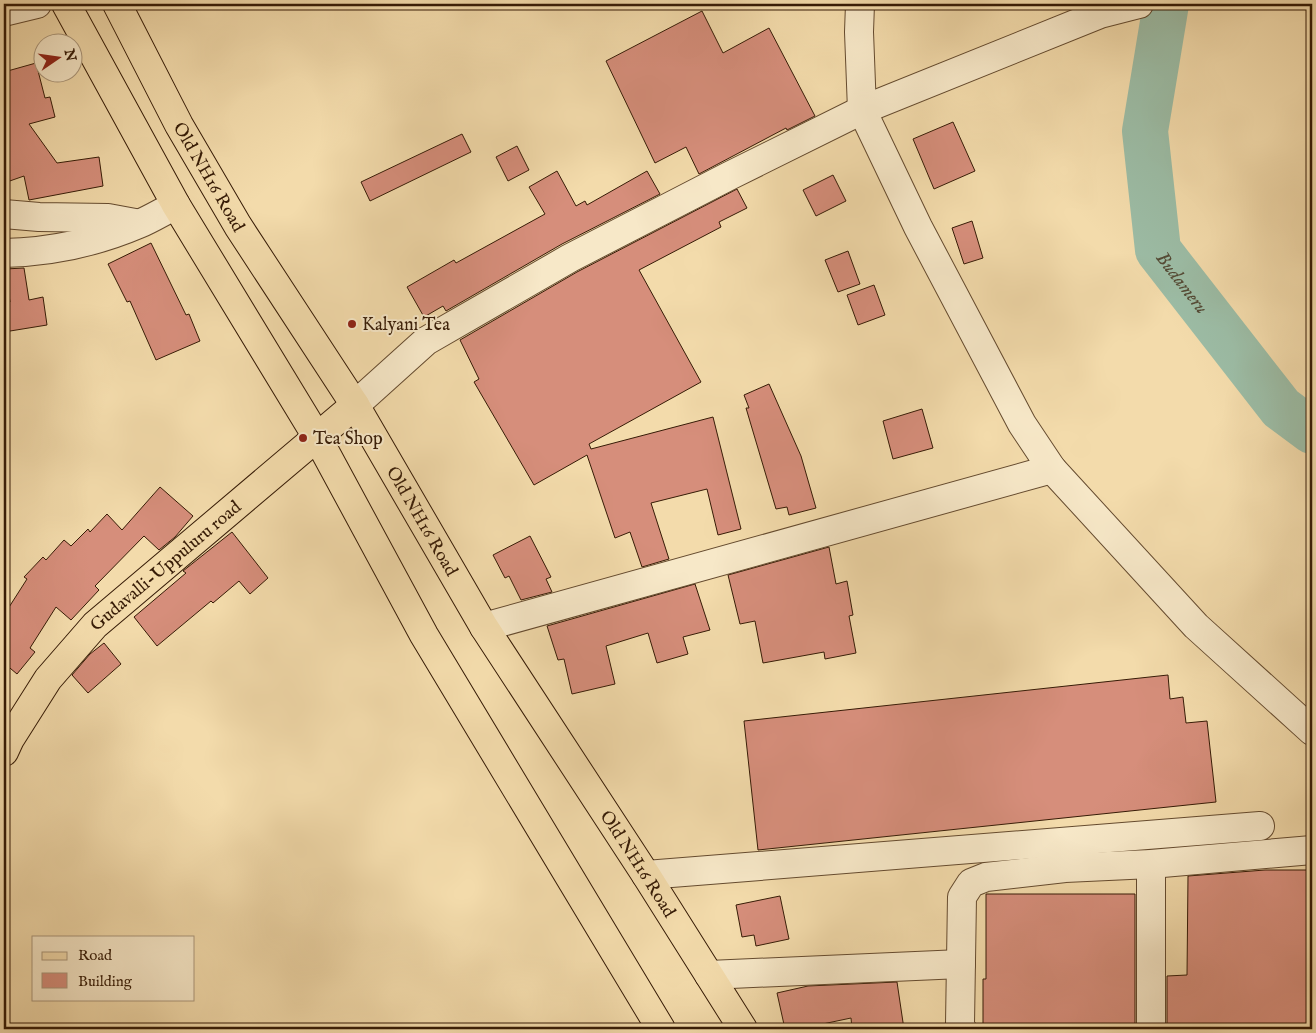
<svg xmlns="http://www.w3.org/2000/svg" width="1316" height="1033" font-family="'IM FELL English',serif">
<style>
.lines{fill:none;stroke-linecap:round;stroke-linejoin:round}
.river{stroke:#9cbca5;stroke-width:46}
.building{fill:#d68e7b;stroke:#361b06}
.minor-casing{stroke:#654b2f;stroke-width:30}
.major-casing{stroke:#361b06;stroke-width:30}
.minor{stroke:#f7e8c8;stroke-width:28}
.major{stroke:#f3dbab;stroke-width:28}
.poi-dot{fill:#8f2418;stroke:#f7e8c8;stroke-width:2}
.labels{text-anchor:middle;stroke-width:4;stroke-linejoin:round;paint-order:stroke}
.street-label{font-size:18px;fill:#361b06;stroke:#f7e8c8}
.poi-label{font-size:18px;fill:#361b06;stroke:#f7e8c8;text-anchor:start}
.water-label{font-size:19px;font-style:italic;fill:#554b36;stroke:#f7e8c8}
</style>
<rect width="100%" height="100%" fill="#f3dbab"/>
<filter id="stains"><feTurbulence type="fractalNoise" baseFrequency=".004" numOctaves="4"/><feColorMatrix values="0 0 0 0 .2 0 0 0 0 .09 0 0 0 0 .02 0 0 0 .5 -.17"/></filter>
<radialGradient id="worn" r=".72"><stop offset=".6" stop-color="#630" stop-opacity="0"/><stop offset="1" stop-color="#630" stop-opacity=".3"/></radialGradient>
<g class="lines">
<path class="river" id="s1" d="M1166 4 1145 131 1158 250 1281 408 1312 431"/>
</g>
<g class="building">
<path d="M702 11 723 53 769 28 815 116 787 130 786 128 699 174 686 147 655 163 606 61Z"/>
<path d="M36 63 45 98 50 97 55 117 29 124 57 163 99 157 103 186 29 200 24 176 4 183V72Z"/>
<path d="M953 122 975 171 934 189 913 139Z"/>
<path d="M462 134 471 152 370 201 361 182Z"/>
<path d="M517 146 529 170 508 181 496 157Z"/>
<path d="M557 171 576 206 585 201 587 205 647 171 660 194 562 244 446 311 443 306 424 317 407 287 454 260 456 263 545 214 529 187Z"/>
<path d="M833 175 846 201 816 216 803 190Z"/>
<path d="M737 189 747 208 719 222 721 227 639 270 701 382 589 444 591 449 713 417 741 529 718 535 707 489 651 503 669 559 642 567 630 532 615 538 587 455 534 485 474 382 479 379 460 340 577 272Z"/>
<path d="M972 221 983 258 964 264 952 228Z"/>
<path d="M151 243 186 315 189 314 200 341 156 360 130 301 127 302 108 264Z"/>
<path d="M848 251 860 284 838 292 825 260Z"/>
<path d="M24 268 29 300 43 297 47 325 4 332V303L10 302 5 269Z"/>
<path d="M874 285 885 315 858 325 847 295Z"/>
<path d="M769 384 801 456 816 508 789 515 787 507 776 509 746 408H749L744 395Z"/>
<path d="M922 409 933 448 893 459 883 421Z"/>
<path d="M160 487 193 516 175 537 159 550 144 536 95 586 99 590 71 620 56 607 30 648 35 652 17 674 4 663V615L27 579 24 577 43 557 46 560 64 540 71 546 88 529 90 532 107 514 122 530Z"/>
<path d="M232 532 268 578 250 594 239 581 213 603 211 601 157 646 134 617 186 573 183 571Z"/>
<path d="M530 536 551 577 546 579 552 592 521 600 509 576 505 578 493 555Z"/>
<path d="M829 547 836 584 847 581 853 615 849 616 856 653 825 659 824 652 763 663 755 621 740 624 728 575Z"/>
<path d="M695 584 710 630 683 637 688 654 657 663 648 633 606 646 615 684 572 694 564 659 558 660 547 626Z"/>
<path d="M104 643 121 664 88 693 72 675 90 654Z"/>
<path d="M1168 675 1170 699 1183 697 1186 723 1207 721 1216 802 758 850 744 721Z"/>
<path d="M1265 870H1312V1029H1167V976L1187 975 1188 876Z"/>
<path d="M986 894H1135V1029H983V979H986Z"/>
<path d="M780 896 789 939 756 946 754 935 742 937 736 905Z"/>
<path d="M897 982 904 1029H852L851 1018 799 1029H785L777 993 808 986Z"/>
</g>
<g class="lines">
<g class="minor-casing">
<g id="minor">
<path d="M860 4 859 32 862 110 918 227 1022 424 1052 469 1196 626 1312 731"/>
<path d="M4 12 37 4"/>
<path d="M4 214 39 217 108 218 135 223"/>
<path d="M4 253C49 252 97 242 139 224 151 219 164 211 176 205"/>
<path d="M355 405 426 341 570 258 729 176 862 110 1100 14 1139 4"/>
<path d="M484 627 1052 469"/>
<path d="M646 875 1260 826"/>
<path d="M709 975 961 964"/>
<path d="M962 1029 960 1024 962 897 971 883 986 877 1065 868 1151 864 1312 850"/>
<path d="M1151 1029V864"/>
</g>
</g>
<g class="major-casing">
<g id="major">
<path d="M66 4 176 205 317 437 424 635 661 1029"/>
<path id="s2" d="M117 4 179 125 238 226 355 405 484 627 646 875 743 1029"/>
<path id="s3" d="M4 752 10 739 48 679 95 625 355 405"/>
</g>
</g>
<use href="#minor" class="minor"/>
<use href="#major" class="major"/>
</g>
<g class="poi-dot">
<circle cx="352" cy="324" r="5"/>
<circle cx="303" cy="438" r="5"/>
</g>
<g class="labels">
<g class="street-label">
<text dy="6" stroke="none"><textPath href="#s2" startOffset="196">Old NH16 Road</textPath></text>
<text dy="6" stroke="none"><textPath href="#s2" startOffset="601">Old NH16 Road</textPath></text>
<text dy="6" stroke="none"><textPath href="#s3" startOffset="249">Gudavalli-Uppuluru road</textPath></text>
<text dy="6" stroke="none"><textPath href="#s2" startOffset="1006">Old NH16 Road</textPath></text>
</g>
<g class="poi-label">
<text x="362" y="330">Kalyani Tea</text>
<text x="313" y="444">Tea Shop</text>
</g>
<g class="water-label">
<text dy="7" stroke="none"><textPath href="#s1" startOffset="289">Budameru</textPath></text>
</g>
</g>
<rect width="1316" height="1033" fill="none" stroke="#f3dbab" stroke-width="20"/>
<rect x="5" y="5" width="1306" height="1023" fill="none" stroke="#361b06" stroke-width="2.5"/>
<rect x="10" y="10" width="1296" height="1013" fill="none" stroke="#361b06"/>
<rect x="32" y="936" width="162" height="65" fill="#f7e8c8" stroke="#aa967a"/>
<rect x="42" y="952" width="25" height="8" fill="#f3dbab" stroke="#aa967a"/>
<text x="78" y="960" font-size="15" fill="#361b06">Road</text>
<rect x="42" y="973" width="25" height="15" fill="#d68e7b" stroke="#aa967a"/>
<text x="78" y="986" font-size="15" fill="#361b06">Building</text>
<g transform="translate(58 58) rotate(77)"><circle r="24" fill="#f7e8c8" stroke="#aa967a"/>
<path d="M0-4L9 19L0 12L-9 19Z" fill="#8f2418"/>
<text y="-8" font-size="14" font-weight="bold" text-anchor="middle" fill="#361b06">N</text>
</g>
<rect width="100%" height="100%" filter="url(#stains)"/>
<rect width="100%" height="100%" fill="url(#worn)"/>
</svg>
